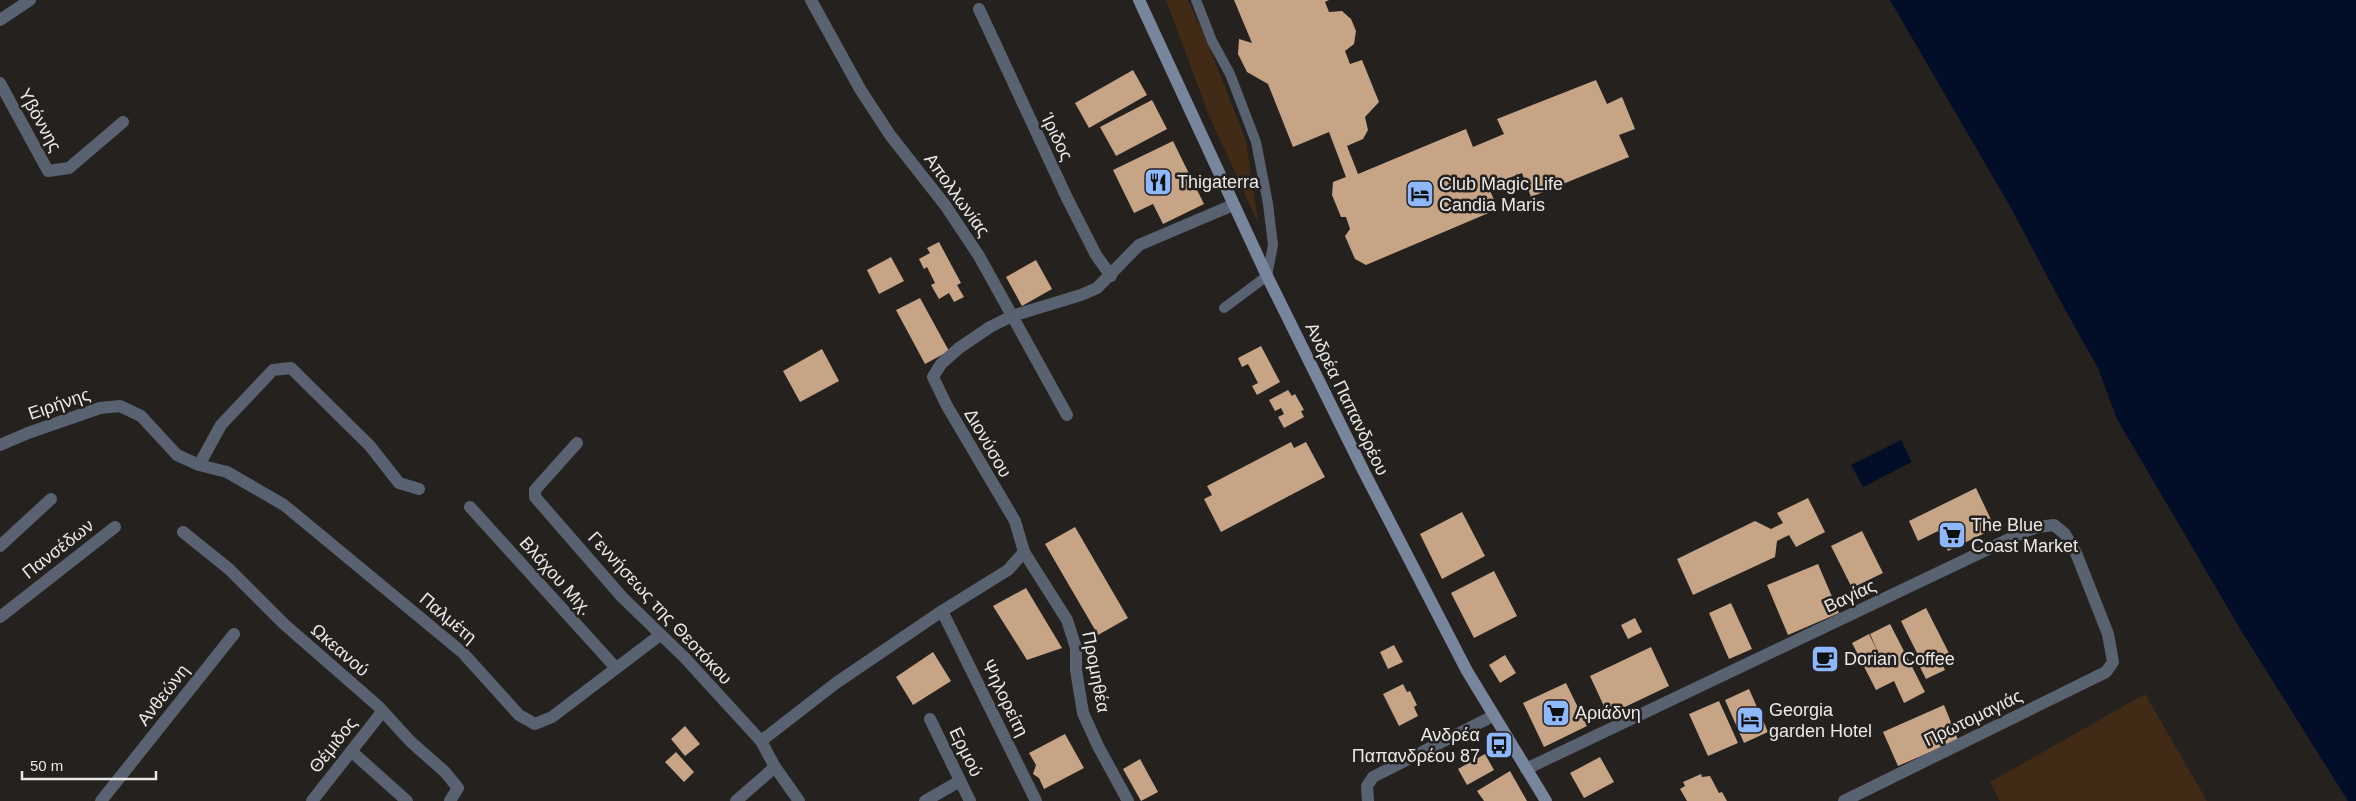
<svg xmlns="http://www.w3.org/2000/svg" width="2356" height="801" font-family="Arial,sans-serif">
<style>
.green{fill:#422b16}
.water{fill:#020e28}
.building{fill:#c7a486}
.lines{fill:none;stroke-linecap:round;stroke-linejoin:round}
.lane{stroke:#596270;stroke-width:10}
.street{stroke:#596270;stroke-width:12}
.secondary{stroke:#77869d;stroke-width:12}
.labels{text-anchor:middle;stroke-width:5;stroke-linejoin:round;paint-order:stroke}
.street-label{font-size:18px;fill:#ebe9e7;stroke:#24211f}
.poi-label{font-size:18px;fill:#ebe9e7;stroke:#24211f;text-anchor:start}
</style>
<rect width="100%" height="100%" fill="#24211f"/>
<g class="green">
<path d="M1166 0H1188L1207 41 1246 141 1258 223 1208 113Z"/>
<path d="M2145 694 2207 801H2000L1990 782Z"/>
</g>
<g class="water">
<path d="M1890 0H2356V801H2348L2242 632 2117 419 2098 368 2063 306 2011 208Z"/>
<path d="M1901 440 1912 462 1863 487 1851 465Z"/>
</g>
<g class="building">
<path d="M1234 0H1329L1325 2 1329 12 1342 11 1351 19 1356 31 1354 44 1345 51 1350 64 1362 60 1379 102 1365 117 1368 130 1363 139 1347 146 1358 174 1466 129 1473 147 1504 134 1497 119 1596 80 1607 104 1622 97 1635 129 1619 135 1629 157 1531 197 1522 173 1488 186 1498 209 1366 265 1355 259 1345 236 1350 229 1346 217H1341L1332 195 1333 182 1346 177 1329 132 1293 147 1268 84 1247 72 1238 54 1239 39 1252 43Z"/>
<path d="M1133 70 1147 95 1089 128 1075 103Z"/>
<path d="M1152 100 1167 129 1116 156 1100 127Z"/>
<path d="M1173 141 1204 204 1163 224 1153 204 1134 213 1113 170Z"/>
<path d="M939 242 961 283 957 285 964 297 954 302 949 293 939 299 931 285 935 283 927 267 924 269 919 259 930 253 927 248Z"/>
<path d="M891 257 904 281 879 294 867 270Z"/>
<path d="M1036 260 1052 289 1022 306 1006 277Z"/>
<path d="M920 298 949 351 925 364 896 310Z"/>
<path d="M1261 346 1280 382 1257 395 1252 386 1258 383 1248 364 1242 367 1238 358Z"/>
<path d="M822 349 839 381 800 402 783 371Z"/>
<path d="M1288 390 1292 396 1295 394 1304 410 1301 411 1304 417 1284 428 1278 417 1284 414 1281 408 1275 411 1269 400Z"/>
<path d="M1291 442 1294 448 1306 442 1325 477 1221 532 1204 499 1212 495 1207 486Z"/>
<path d="M1976 488 1995 528 1948 551 1938 531 1918 541 1909 521Z"/>
<path d="M1808 498 1825 532 1796 547 1789 535 1777 541 1775 557 1693 595 1677 559 1755 521 1771 529 1783 523 1777 513Z"/>
<path d="M1462 512 1485 556 1442 579 1420 534Z"/>
<path d="M1075 527 1128 618 1098 635 1045 544Z"/>
<path d="M1862 531 1883 573 1852 588 1831 546Z"/>
<path d="M1818 564 1839 613 1788 635 1767 585Z"/>
<path d="M1494 571 1517 616 1474 638 1451 593Z"/>
<path d="M1026 588 1062 648 1027 660 993 606Z"/>
<path d="M1731 603 1752 649 1729 659 1709 613Z"/>
<path d="M1926 608 1953 661 1943 666 1945 670 1926 679 1917 661 1920 659 1901 621Z"/>
<path d="M1635 618 1642 632 1628 639 1621 625Z"/>
<path d="M1890 624 1925 692 1904 703 1894 681 1876 690 1852 643 1869 634 1879 654 1870 634Z"/>
<path d="M1394 645 1403 662 1388 669 1380 652Z"/>
<path d="M1651 647 1669 686 1608 715 1590 676Z"/>
<path d="M933 652 951 681 913 705 896 677Z"/>
<path d="M1505 655 1516 673 1500 683 1489 665Z"/>
<path d="M1566 683 1587 726 1544 747 1523 703Z"/>
<path d="M1403 684 1407 692 1410 691 1417 705 1414 707 1418 716 1399 726 1383 694Z"/>
<path d="M1749 689 1768 732 1744 743 1725 700Z"/>
<path d="M1719 701 1738 743 1708 756 1689 714Z"/>
<path d="M1944 705 1958 740 1898 766 1883 732Z"/>
<path d="M685 726 700 744 685 756 671 739Z"/>
<path d="M1065 734 1084 768 1044 789 1039 778 1033 774 1036 765 1029 753Z"/>
<path d="M676 752 694 772 684 782 665 762Z"/>
<path d="M1485 754 1494 770 1467 785 1458 769Z"/>
<path d="M1600 757 1614 782 1584 798 1570 773Z"/>
<path d="M1140 759 1158 792 1141 801 1123 769Z"/>
<path d="M1510 771 1527 801H1484L1477 791Z"/>
<path d="M1701 774 1702 777 1710 776 1719 793 1722 792 1727 801H1687L1680 789 1685 786 1683 782Z"/>
</g>
<g class="lines">
<path class="lane" d="M1196 0 1212 41 1230 74 1256 142 1268 204 1273 245 1267 276 1224 308"/>
<g class="street">
<path d="M811 0 860 89 890 135 945 205 979 256 1067 415"/>
<path d="M979 9 1067 198 1096 255 1111 276"/>
<path d="M0 20 30 0"/>
<path d="M0 83 48 171 69 168 123 122"/>
<path d="M577 443 535 490V497L622 597 685 658 761 741 775 767 799 801"/>
<path d="M0 445 28 433 100 408 120 406 141 416 177 455 199 465 227 472 284 505 463 653 519 715 535 724 552 717 660 635"/>
<path d="M199 465 221 425 273 370 291 368 370 446 399 483 419 489"/>
<path d="M470 507 616 668"/>
<path d="M183 532 229 569 284 624 378 706 411 742 445 772 458 788 450 801"/>
<path d="M0 546 51 499"/>
<path d="M1024 552 1067 620 1076 648V670L1083 713 1098 746 1128 801"/>
<path d="M942 611 1036 801"/>
<path d="M0 617 115 527"/>
<path d="M930 719 970 801"/>
<path d="M761 741 836 683 942 611 1008 570 1024 552 1015 521 947 406 933 377 941 364 959 348 990 327 1012 316 1081 295 1097 288 1139 245 1233 205"/>
<path d="M351 751 407 801"/>
<path d="M1526 769 2026 531 2038 527 2054 525 2065 534 2076 553 2108 634 2113 662 2106 672 1844 801"/>
<path d="M101 801 234 634"/>
<path d="M312 801 382 712"/>
<path d="M736 801 775 767"/>
<path d="M925 801 960 781"/>
<path d="M1368 801 1367 786 1373 777 1493 716"/>
</g>
<path class="secondary" d="M1139 0 1267 276 1363 470 1467 671 1546 801"/>
</g>
<defs>
<g id="restaurant-square" transform="scale(1.4375)"><rect x="-9" y="-9" width="18" height="18" rx="4" fill="#8eb8fd" stroke="#24211f"/><path d="M-5-6h1v4h1v-4h1v4h1v-4h1v5L-1.5 .5V6h-2V.5L-5-1ZM5-6V6H3V1.5H1.5Q1.5-4 5-6Z" fill="#111"/></g>
<g id="hotel-square" transform="scale(1.4375)"><rect x="-9" y="-9" width="18" height="18" rx="4" fill="#8eb8fd" stroke="#24211f"/><path d="M-6-4.5h1.5V1H6V5H4.5V3h-9V5H-6ZM-4 0a1.8 1.8 0 1 1 3.6 0ZM.5 0V-2.5h3Q6-2.5 6 0Z" fill="#111"/></g>
<g id="supermarket-square" transform="scale(1.4375)"><rect x="-9" y="-9" width="18" height="18" rx="4" fill="#8eb8fd" stroke="#24211f"/><path d="M-6-5.5h2.5l.6 2H6L4.5 2H-2.5L-4.4-4H-6ZM-1.5 3.2a1.3 1.3 0 1 0 .1 0ZM3 3.2a1.3 1.3 0 1 0 .1 0Z" fill="#111"/></g>
<g id="cafe-square" transform="scale(1.4375)"><rect x="-9" y="-9" width="18" height="18" rx="4" fill="#8eb8fd" stroke="#24211f"/><path d="M-5.5-4.5H6V0H3Q3 3.5 0 3.5H-2.5Q-5.5 3.5-5.5 0ZM3-3.2v2h1.7v-2ZM-6 4.5H4V6H-6Z" fill="#111"/></g>
<g id="bus-square" transform="scale(1.4375)"><rect x="-9" y="-9" width="18" height="18" rx="4" fill="#8eb8fd" stroke="#24211f"/><path d="M-5-6H5V4H4V6H2V4H-2V6H-4V4H-5ZM-3.5-4V0h7V-4ZM-3.5 1.2v1.5H-2V1.2ZM2 1.2v1.5H3.5V1.2Z" fill="#111"/></g>
</defs>
<g fill-rule="evenodd">
<use href="#restaurant-square" x="1158" y="182"/>
<use href="#hotel-square" x="1420" y="194"/>
<use href="#supermarket-square" x="1952" y="535"/>
<use href="#cafe-square" x="1825" y="659"/>
<use href="#supermarket-square" x="1556" y="713"/>
<use href="#hotel-square" x="1750" y="720"/>
<use href="#bus-square" x="1499" y="745"/>
</g>
<g class="labels">
<g class="street-label">
<text transform="translate(40 120) rotate(61)" y="6">Υβόννης</text>
<text transform="translate(1057 137) rotate(64)" y="6">Ίριδος</text>
<text transform="translate(957 195) rotate(54)" y="6">Απολλωνίας</text>
<text transform="translate(1347 399) rotate(64)" y="6">Ανδρέα Παπανδρέου</text>
<text transform="translate(59 404) rotate(-19)" y="6">Ειρήνης</text>
<text transform="translate(988 443) rotate(60)" y="6">Διονύσου</text>
<text transform="translate(58 549) rotate(-38)" y="6">Πανσέδων</text>
<text transform="translate(556 576) rotate(48)" y="6">Βλάχου Μιχ.</text>
<text transform="translate(1850 596) rotate(-25)" y="6">Βαγίας</text>
<text transform="translate(660 608) rotate(47)" y="6">Γεννήσεως της Θεοτόκου</text>
<text transform="translate(448 618) rotate(40)" y="6">Παλμέτη</text>
<text transform="translate(340 650) rotate(41)" y="6">Ωκεανού</text>
<text transform="translate(1096 672) rotate(79)" y="6">Προμηθέα</text>
<text transform="translate(163 695) rotate(-52)" y="6">Ανθεώνη</text>
<text transform="translate(1005 698) rotate(64)" y="6">Ψηλορείτη</text>
<text transform="translate(1973 718) rotate(-26)" y="6">Πρωτομαγιάς</text>
<text transform="translate(333 745) rotate(-52)" y="6">Θέμιδος</text>
<text transform="translate(966 752) rotate(64)" y="6">Ερμού</text>
</g>
<g class="poi-label">
<text x="1177" y="188">Thigaterra</text>
<text x="1439" y="190">Club Magic Life<tspan x="1439" dy="21">Candia Maris</tspan></text>
<text x="1971" y="531">The Blue<tspan x="1971" dy="21">Coast Market</tspan></text>
<text x="1844" y="665">Dorian Coffee</text>
<text x="1769" y="716">Georgia<tspan x="1769" dy="21">garden Hotel</tspan></text>
<text x="1575" y="719">Αριάδνη</text>
<text x="1480" y="741" text-anchor="end">Ανδρέα<tspan x="1480" dy="21">Παπανδρέου 87</tspan></text>
</g>
</g>
<path d="M22 771v8h134v-8" fill="none" stroke="#ebe9e7" stroke-width="2.5"/>
<text x="30" y="771" font-size="15" fill="#ebe9e7" stroke="#24211f" stroke-width="4" paint-order="stroke">50 m</text>
</svg>
